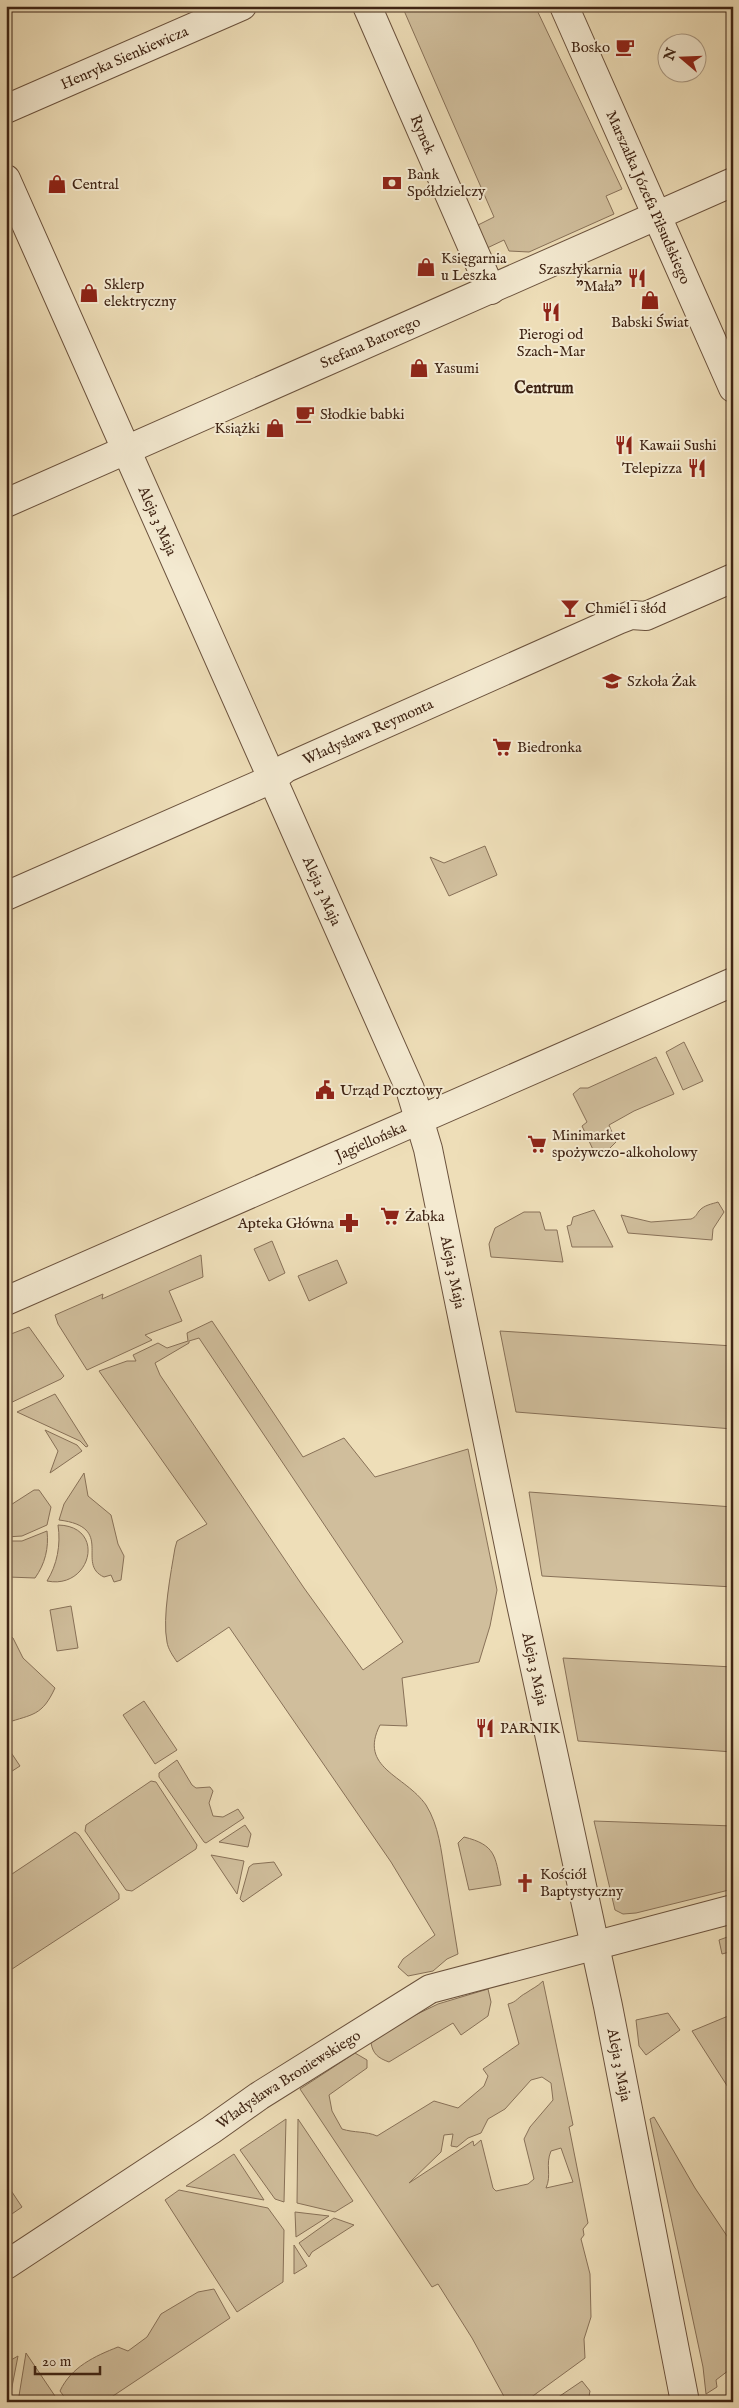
<svg xmlns="http://www.w3.org/2000/svg" width="739" height="2408" font-family="'IM FELL English',serif">
<style>
.green{fill:#d0be9c;stroke:#887158;fill-rule:evenodd}
.lines{fill:none;stroke-linecap:round;stroke-linejoin:round}
.minor-casing{stroke:#6b523d;stroke-width:30}
.minor{stroke:#f4ead1;stroke-width:28}
.labels{text-anchor:middle;stroke-width:4;stroke-linejoin:round;paint-order:stroke}
.poi-label{font-size:15px;fill:#3f2414;stroke:#f4ead1;text-anchor:start}
.street-label{font-size:15px;fill:#3f2414;stroke:#f4ead1}
.neighbourhood-label{font-size:16px;font-weight:bold;fill:#3f2414;stroke:#f4ead1}
</style>
<rect width="100%" height="100%" fill="#eedeb8"/>
<filter id="stains"><feTurbulence type="fractalNoise" baseFrequency=".004" numOctaves="4"/><feColorMatrix values="0 0 0 0 .2 0 0 0 0 .09 0 0 0 0 .02 0 0 0 .5 -.17"/></filter>
<radialGradient id="worn" r=".72"><stop offset=".6" stop-color="#630" stop-opacity="0"/><stop offset="1" stop-color="#630" stop-opacity=".3"/></radialGradient>
<g class="green">
<path d="M402 6H535L622 189 606 196 614 214 529 252 509 251 504 240 485 249 476 226 494 217Z"/>
<path d="M485 846 497 875 449 896 430 857 444 863Z"/>
<path d="M684 1042 703 1081 683 1090 666 1052Z"/>
<path d="M656 1057 674 1094 634 1111 609 1125 616 1142 608 1150 596 1156 582 1126 587 1122 573 1094 580 1088H588Z"/>
<path d="M718 1202 724 1212 713 1229 712 1240 628 1233 621 1215 651 1222 691 1219C696 1217 696 1215 699 1211 704 1205 712 1204 718 1202Z"/>
<path d="M594 1210 613 1247H572L567 1226 571 1225 573 1217Z"/>
<path d="M524 1212H540L545 1230H557L563 1262 491 1257 489 1244 495 1228Z"/>
<path d="M272 1241 285 1273 269 1281 254 1249Z"/>
<path d="M201 1255 203 1277 169 1291 182 1321 145 1335 152 1340 87 1370 58 1324 55 1315 103 1294 102 1299Z"/>
<path d="M337 1260 347 1283 309 1301 298 1276Z"/>
<path d="M212 1321 303 1457 344 1438 375 1477 468 1449 497 1590 490 1626 479 1662 402 1678 407 1726 380 1725C358 1768 405 1775 426 1805 439 1826 441 1850 445 1874 449 1901 454 1927 458 1954L447 1959 433 1971 408 1976 398 1967 403 1959 435 1935 391 1862 229 1627 177 1662C173 1656 168 1649 167 1642 162 1618 171 1572 175 1548L177 1541 207 1524 99 1371 127 1361H136L133 1355 158 1343 167 1348 188 1341 187 1333ZM199 1338 403 1642 363 1670 304 1588 160 1375 155 1363 189 1343V1341Z"/>
<path d="M29 1327 64 1376 61 1379 6 1405V1336Z"/>
<path d="M500 1331 733 1346V1429L516 1412Z"/>
<path d="M55 1394 88 1446 86 1447 80 1441 17 1412Z"/>
<path d="M45 1430 77 1445 82 1451 50 1473 58 1451Z"/>
<path d="M84 1473 88 1496 111 1515 118 1544 124 1556 121 1580 114 1582 111 1575 104 1577C75 1564 116 1527 59 1520L64 1504Z"/>
<path d="M34 1490H39L51 1507 47 1525 22 1536 6 1537V1508Z"/>
<path d="M529 1492 733 1507V1587L542 1576Z"/>
<path d="M58 1525C107 1526 91 1590 47 1581 57 1565 61 1545 58 1525Z"/>
<path d="M47 1531C49 1548 45 1564 35 1578L8 1577 6 1575V1541H22Z"/>
<path d="M71 1606 78 1648 57 1651 50 1610Z"/>
<path d="M9 1635 13 1638 23 1658 55 1688C42 1716 33 1714 6 1723V1636Z"/>
<path d="M563 1658 733 1667V1752L578 1741Z"/>
<path d="M144 1701 177 1750 155 1764 123 1715Z"/>
<path d="M6 1745 20 1766 6 1775Z"/>
<path d="M177 1760 192 1785 196 1788 210 1787 213 1791 209 1803 213 1816 223 1817 238 1809 244 1818 206 1843 204 1842 159 1777V1773Z"/>
<path d="M151 1781 156 1782 197 1845 196 1849 132 1891 126 1890 85 1831 86 1825Z"/>
<path d="M594 1821 733 1826V1889L636 1913 623 1914 615 1910Z"/>
<path d="M245 1825 251 1834 248 1847 219 1842Z"/>
<path d="M75 1832 79 1835 119 1894V1899L6 1973V1878Z"/>
<path d="M464 1837C496 1845 495 1856 501 1885L469 1890 458 1843Z"/>
<path d="M211 1855 244 1861 237 1894Z"/>
<path d="M274 1862 282 1875 243 1902 240 1899 249 1867 253 1864Z"/>
<path d="M733 1935V1951L722 1954 719 1940Z"/>
<path d="M543 1981 573 2125 569 2127 588 2223 583 2229 584 2235 581 2239 590 2274 591 2317 584 2339 585 2358 526 2401 507 2402 472 2338 438 2284 432 2287 300 2089 355 2053 367 2060V2068L329 2095 332 2111 342 2129C354 2133 366 2131 377 2136L434 2101 458 2108 484 2086 488 2076 483 2069 519 2044 508 2004C517 2002 518 1997 526 1993 533 1988 537 1987 543 1981ZM542 2077 551 2083 553 2100 530 2127 524 2139 534 2179 528 2184 496 2191 493 2188 481 2140 474 2146 473 2141 409 2183 441 2152 444 2135 453 2134 451 2146 457 2147 468 2138 481 2133 488 2119 505 2109 531 2080ZM561 2148 573 2182 546 2188C552 2175 545 2165 551 2151Z"/>
<path d="M488 1989 491 2002 488 2016 461 2035 453 2023 389 2062C378 2058 373 2054 371 2043L407 2019 438 2004Z"/>
<path d="M668 2013 680 2030 646 2055 639 2046 636 2020Z"/>
<path d="M733 2014V2095L692 2031Z"/>
<path d="M654 2117 695 2188 729 2239 733 2251V2321L729 2323 733 2337V2367L716 2380 717 2387 706 2394 703 2367 650 2119Z"/>
<path d="M286 2119 284 2202 275 2199 240 2150Z"/>
<path d="M298 2119 353 2201 335 2212 297 2203Z"/>
<path d="M234 2154 264 2200 186 2186Z"/>
<path d="M6 2183 22 2207 6 2218Z"/>
<path d="M179 2190 268 2208 284 2230 283 2282 237 2312 165 2200Z"/>
<path d="M295 2212 329 2216 296 2237Z"/>
<path d="M334 2218 354 2225 312 2252 309 2257 299 2243Z"/>
<path d="M294 2245 307 2266 294 2274Z"/>
<path d="M214 2289 230 2318 104 2402H68L60 2391C71 2367 95 2356 118 2347L128 2351 147 2337 161 2314 198 2292Z"/>
<path d="M26 2353 59 2402H18Z"/>
<path d="M18 2356 9 2402H6V2371L11 2360Z"/>
<path d="M582 2381 590 2391 588 2402H551Z"/>
</g>
<g class="lines">
<g class="minor-casing">
<g id="minor">
<path id="s1" d="M367 6 491 290"/>
<path id="s2" d="M564 6 733 388"/>
<path id="s3" d="M6 109 242 6"/>
<path id="s4" d="M6 179 410 1089 428 1149 519 1595 608 2006 685 2402"/>
<path id="s5" d="M6 503 733 182"/>
<path id="s6" d="M6 896 272 779 286 768 618 620 631 615 646 616 733 578"/>
<path id="s7" d="M6 1301 733 982"/>
<path id="s8" d="M6 2265 211 2130 259 2096 430 1989 733 1909"/>
</g>
</g>
<use href="#minor" class="minor"/>
</g>
<defs>
<g id="cafe-bare" transform="scale(1.5)"><path d="M-5.5-4.5H6V0H3Q3 3.5 0 3.5H-2.5Q-5.5 3.5-5.5 0ZM3-3.2v2h1.7v-2ZM-6 4.5H4V6H-6Z" fill="#8f2418" stroke="#f4ead1" stroke-width="2.5" paint-order="stroke"/></g>
<g id="bank-bare" transform="scale(1.5)"><path d="M-6-4H6V4H-6ZM0-2.3a2.3 2.3 0 1 0 0 4.6a2.3 2.3 0 1 0 0-4.6Z" fill="#8f2418" stroke="#f4ead1" stroke-width="2.5" paint-order="stroke"/></g>
<g id="shop-bare" transform="scale(1.5)"><path d="M-5-2.5h2.3a2.7 3.5 0 0 1 5.4 0H5L5.5 6h-11ZM-1.5-2.5h3a1.5 2.3 0 0 0-3 0Z" fill="#8f2418" stroke="#f4ead1" stroke-width="2.5" paint-order="stroke"/></g>
<g id="restaurant-bare" transform="scale(1.5)"><path d="M-5-6h1v4h1v-4h1v4h1v-4h1v5L-1.5 .5V6h-2V.5L-5-1ZM5-6V6H3V1.5H1.5Q1.5-4 5-6Z" fill="#8f2418" stroke="#f4ead1" stroke-width="2.5" paint-order="stroke"/></g>
<g id="bar-bare" transform="scale(1.5)"><path d="M-6-5H6L.8 .8V4.5H3.5V6h-7V4.5H-.8V.8Z" fill="#8f2418" stroke="#f4ead1" stroke-width="2.5" paint-order="stroke"/></g>
<g id="school-bare" transform="scale(1.5)"><path d="M0-5L7-2L0 1L-7-2ZM-4 1L0 2.5L4 1V4Q0 6-4 4Z" fill="#8f2418" stroke="#f4ead1" stroke-width="2.5" paint-order="stroke"/></g>
<g id="supermarket-bare" transform="scale(1.5)"><path d="M-6-5.5h2.5l.6 2H6L4.5 2H-2.5L-4.4-4H-6ZM-1.5 3.2a1.3 1.3 0 1 0 .1 0ZM3 3.2a1.3 1.3 0 1 0 .1 0Z" fill="#8f2418" stroke="#f4ead1" stroke-width="2.5" paint-order="stroke"/></g>
<g id="civic-bare" transform="scale(1.5)"><path d="M-.6-6.5H3V-4.5H.6V-3L4-1V1h2V6H-6V1h2V-1L-.6-3ZM-1.2 2.5V6h2.4V2.5Z" fill="#8f2418" stroke="#f4ead1" stroke-width="2.5" paint-order="stroke"/></g>
<g id="pharmacy-bare" transform="scale(1.5)"><path d="M-2-6h4v4h4v4h-4v4h-4v-4h-4v-4h4Z" fill="#8f2418" stroke="#f4ead1" stroke-width="2.5" paint-order="stroke"/></g>
<g id="church-bare" transform="scale(1.5)"><path d="M-1.2-6h2.4v3.5h3.3v2.4h-3.3V6h-2.4V-.1h-3.3v-2.4h3.3Z" fill="#8f2418" stroke="#f4ead1" stroke-width="2.5" paint-order="stroke"/></g>
</defs>
<g fill-rule="evenodd">
<use href="#cafe-bare" x="625" y="47"/>
<use href="#bank-bare" x="392" y="183"/>
<use href="#shop-bare" x="57" y="184"/>
<use href="#shop-bare" x="426" y="267"/>
<use href="#restaurant-bare" x="637" y="278"/>
<use href="#shop-bare" x="89" y="293"/>
<use href="#shop-bare" x="650" y="300"/>
<use href="#restaurant-bare" x="551" y="312"/>
<use href="#shop-bare" x="419" y="368"/>
<use href="#cafe-bare" x="305" y="414"/>
<use href="#shop-bare" x="275" y="428"/>
<use href="#restaurant-bare" x="624" y="445"/>
<use href="#restaurant-bare" x="697" y="468"/>
<use href="#bar-bare" x="570" y="608"/>
<use href="#school-bare" x="612" y="681"/>
<use href="#supermarket-bare" x="502" y="747"/>
<use href="#civic-bare" x="325" y="1090"/>
<use href="#supermarket-bare" x="537" y="1144"/>
<use href="#supermarket-bare" x="390" y="1216"/>
<use href="#pharmacy-bare" x="349" y="1223"/>
<use href="#restaurant-bare" x="485" y="1728"/>
<use href="#church-bare" x="525" y="1883"/>
</g>
<g class="labels">
<g class="poi-label">
<text x="610" y="52" text-anchor="end">Bosko</text>
<text x="407" y="179">Bank<tspan x="407" dy="17">Spółdzielczy</tspan></text>
<text x="72" y="189">Central</text>
<text x="441" y="263">Księgarnia<tspan x="441" dy="17">u Leszka</tspan></text>
<text x="622" y="274" text-anchor="end">Szaszłykarnia<tspan x="622" dy="17">"Mała"</tspan></text>
<text x="104" y="289">Sklerp<tspan x="104" dy="17">elektryczny</tspan></text>
<text x="650" y="327" text-anchor="middle">Babski Świat</text>
<text x="551" y="339" text-anchor="middle">Pierogi od<tspan x="551" dy="17">Szach-Mar</tspan></text>
<text x="434" y="373">Yasumi</text>
<text x="320" y="419">Słodkie babki</text>
<text x="260" y="433" text-anchor="end">Książki</text>
<text x="639" y="450">Kawaii Sushi</text>
<text x="682" y="473" text-anchor="end">Telepizza</text>
<text x="585" y="613">Chmiel i słód</text>
<text x="627" y="686">Szkoła Żak</text>
<text x="517" y="752">Biedronka</text>
<text x="340" y="1095">Urząd Pocztowy</text>
<text x="552" y="1140">Minimarket<tspan x="552" dy="17">spożywczo-alkoholowy</tspan></text>
<text x="405" y="1221">Żabka</text>
<text x="334" y="1228" text-anchor="end">Apteka Główna</text>
<text x="500" y="1733">PARNIK</text>
<text x="540" y="1879">Kościół<tspan x="540" dy="17">Baptystyczny</tspan></text>
</g>
<g class="street-label">
<text dy="5" stroke="none"><textPath href="#s3" startOffset="129">Henryka Sienkiewicza</textPath></text>
<text dy="5" stroke="none"><textPath href="#s1" startOffset="140">Rynek</textPath></text>
<text dy="5" stroke="none"><textPath href="#s2" startOffset="209">Marszałka Józefa Piłsudskiego</textPath></text>
<text dy="5" stroke="none"><textPath href="#s5" startOffset="398">Stefana Batorego</textPath></text>
<text dy="5" stroke="none"><textPath href="#s4" startOffset="374">Aleja 3 Maja</textPath></text>
<text dy="5" stroke="none"><textPath href="#s6" startOffset="398">Władysława Reymonta</textPath></text>
<text dy="5" stroke="none"><textPath href="#s4" startOffset="779">Aleja 3 Maja</textPath></text>
<text dy="5" stroke="none"><textPath href="#s7" startOffset="398">Jagiellońska</textPath></text>
<text dy="5" stroke="none"><textPath href="#s4" startOffset="1184">Aleja 3 Maja</textPath></text>
<text dy="5" stroke="none"><textPath href="#s4" startOffset="1589">Aleja 3 Maja</textPath></text>
<text dy="5" stroke="none"><textPath href="#s4" startOffset="1994">Aleja 3 Maja</textPath></text>
<text dy="5" stroke="none"><textPath href="#s8" startOffset="338">Władysława Broniewskiego</textPath></text>
</g>
<g class="neighbourhood-label">
<text x="544" y="393">Centrum</text>
</g>
</g>
<rect width="739" height="2408" fill="none" stroke="#eedeb8" stroke-width="25"/>
<rect x="8" y="8" width="724" height="2393" fill="none" stroke="#3f2414" stroke-width="2.5"/>
<rect x="12" y="12" width="714" height="2383" fill="none" stroke="#3f2414"/>
<g transform="translate(682 58) rotate(289)"><circle r="24" fill="#f4ead1" stroke="#ac9b85"/>
<path d="M0-4L9 19L0 12L-9 19Z" fill="#8f2418"/>
<text y="-8" font-size="14" font-weight="bold" text-anchor="middle" fill="#3f2414">N</text>
</g>
<path d="M35 2366v8h65v-8" fill="none" stroke="#3f2414" stroke-width="2.5"/>
<text x="42" y="2366" font-size="15" fill="#3f2414" stroke="#f4ead1" stroke-width="4" paint-order="stroke">20 m</text>
<rect width="100%" height="100%" filter="url(#stains)"/>
<rect width="100%" height="100%" fill="url(#worn)"/>
</svg>
